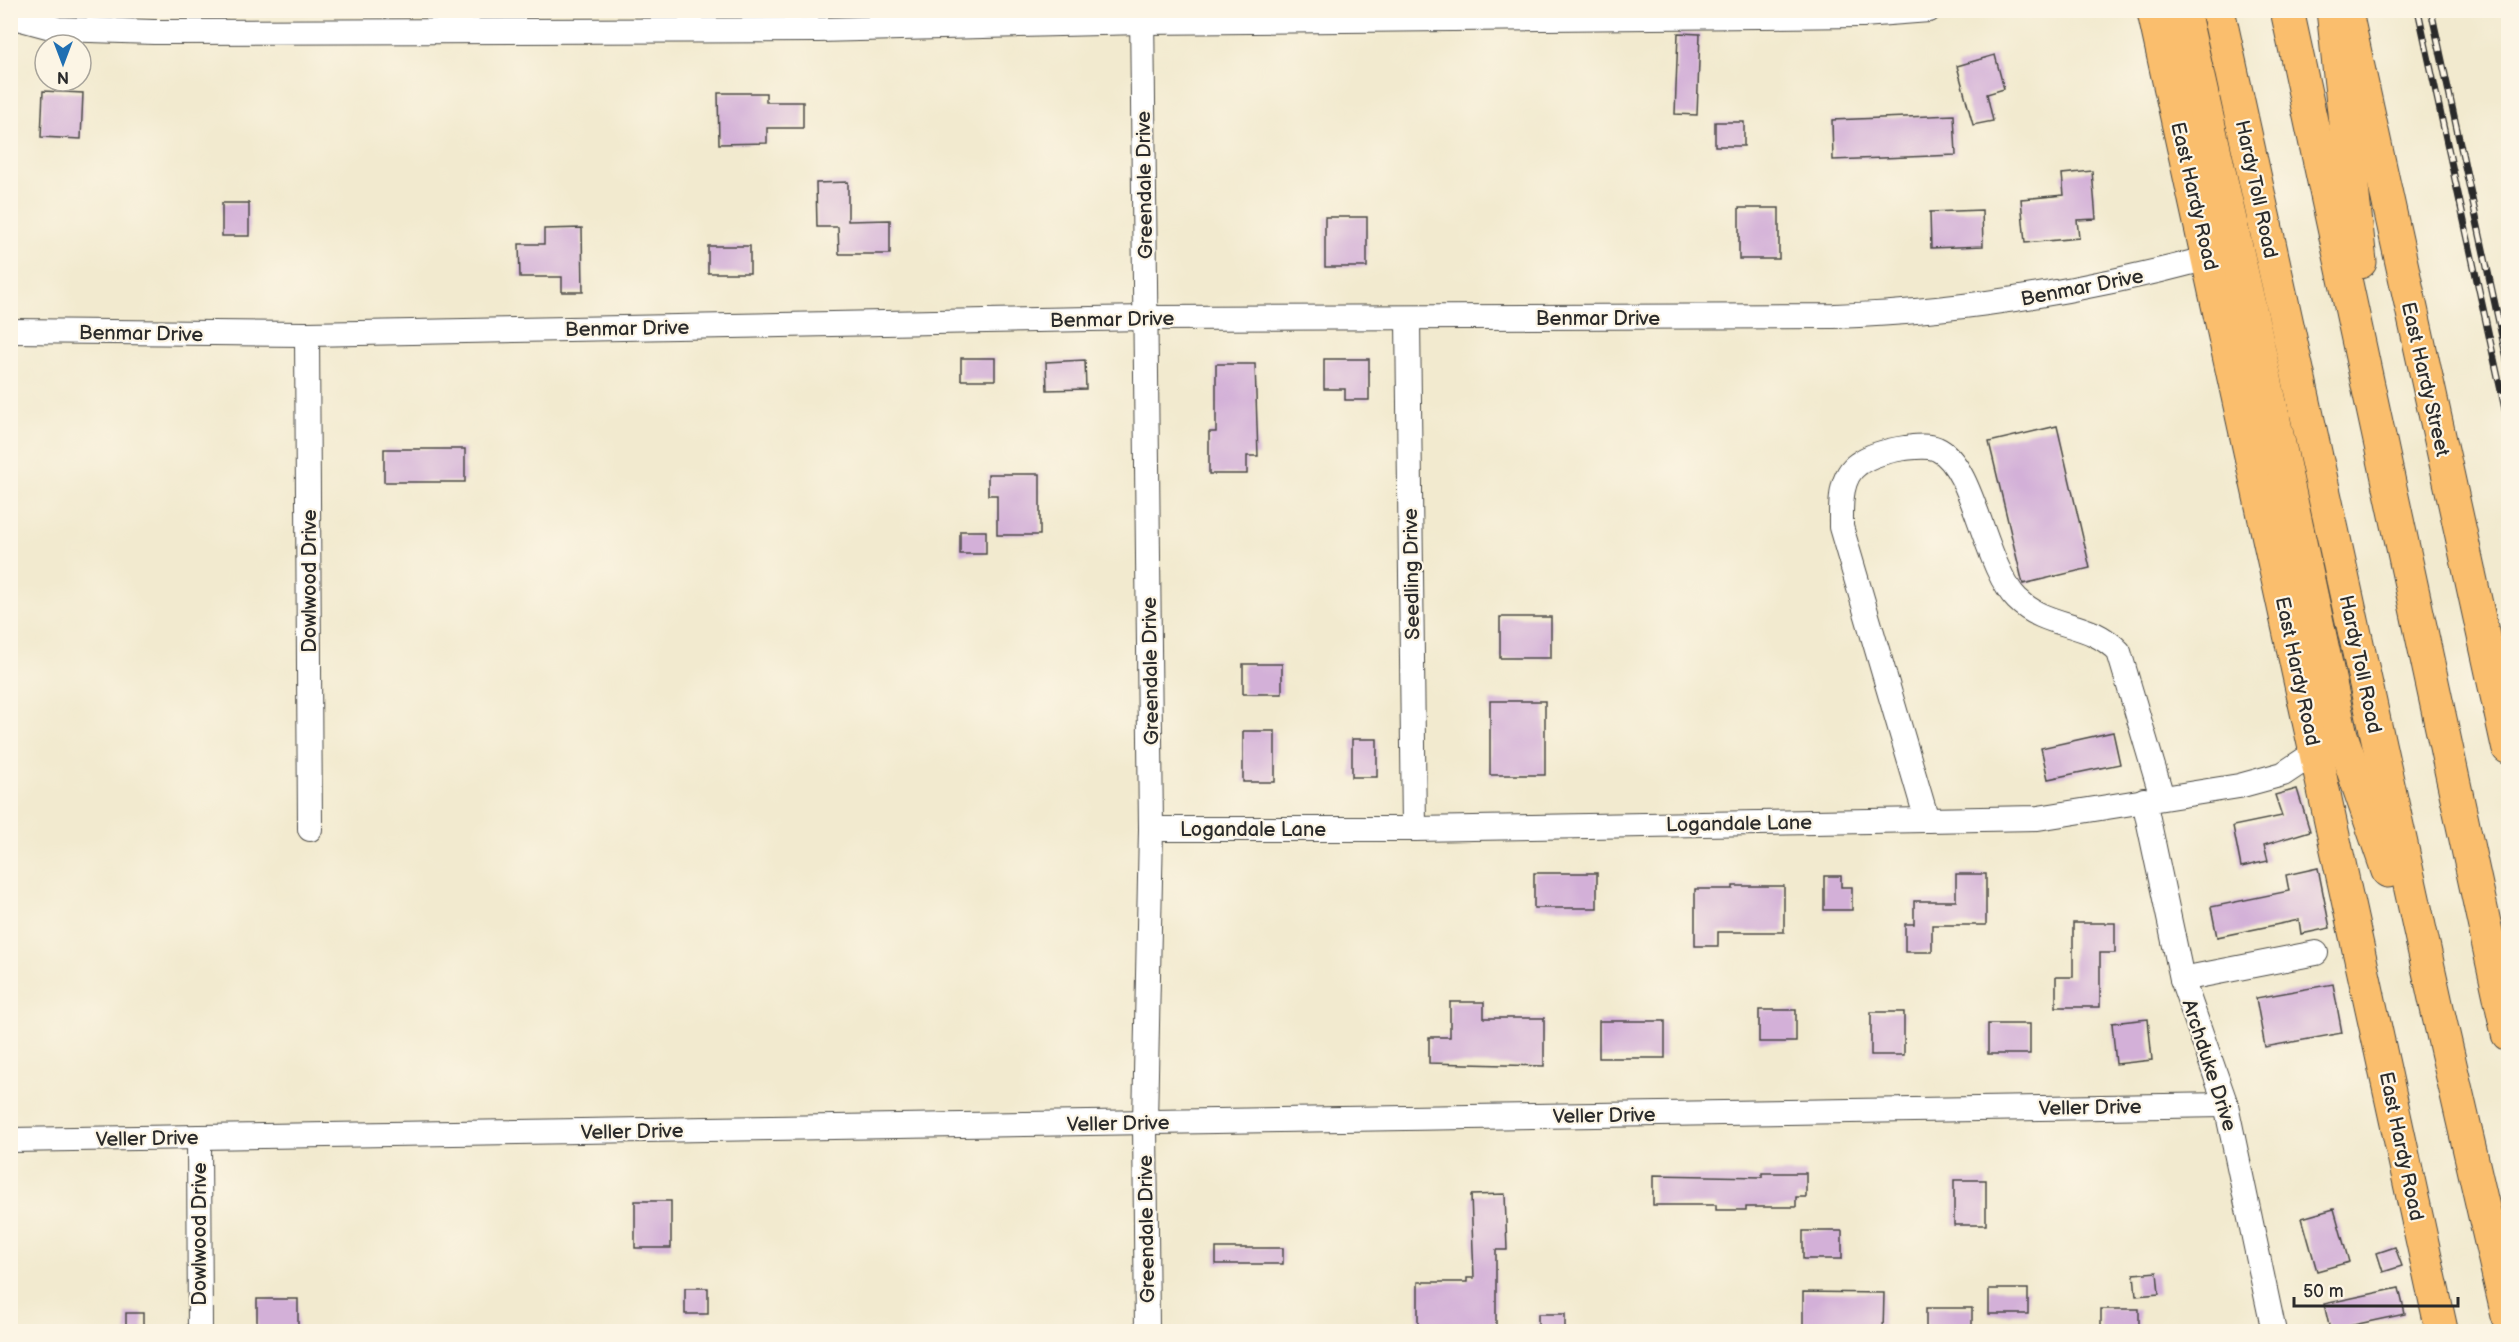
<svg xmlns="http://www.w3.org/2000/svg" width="2519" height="1342" font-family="'Balsamiq Sans',sans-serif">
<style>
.building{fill:#d3b0d8}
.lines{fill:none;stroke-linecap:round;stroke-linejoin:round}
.minor-casing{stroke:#494844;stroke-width:26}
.major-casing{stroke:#494844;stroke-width:34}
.highway-casing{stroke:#494844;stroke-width:35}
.minor{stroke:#fff;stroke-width:24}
.major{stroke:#fabe6d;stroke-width:32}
.highway{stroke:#fabe6d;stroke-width:33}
.rail-casing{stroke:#2b2b2b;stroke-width:7}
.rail{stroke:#fcf5e5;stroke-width:4.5;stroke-dasharray:14;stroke-linecap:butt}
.labels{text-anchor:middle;stroke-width:4.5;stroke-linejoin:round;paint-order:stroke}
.street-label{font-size:20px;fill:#2b2b2b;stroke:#fcf5e5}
</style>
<rect width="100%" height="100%" fill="#fcf5e5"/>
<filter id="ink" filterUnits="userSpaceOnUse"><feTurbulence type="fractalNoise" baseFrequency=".0167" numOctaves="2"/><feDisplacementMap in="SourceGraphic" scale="12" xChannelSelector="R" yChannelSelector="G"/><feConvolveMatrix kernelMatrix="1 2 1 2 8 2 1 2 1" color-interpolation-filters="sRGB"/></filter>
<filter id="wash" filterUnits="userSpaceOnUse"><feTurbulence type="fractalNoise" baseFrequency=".008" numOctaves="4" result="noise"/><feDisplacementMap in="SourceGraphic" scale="24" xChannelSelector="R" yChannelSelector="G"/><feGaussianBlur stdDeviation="1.35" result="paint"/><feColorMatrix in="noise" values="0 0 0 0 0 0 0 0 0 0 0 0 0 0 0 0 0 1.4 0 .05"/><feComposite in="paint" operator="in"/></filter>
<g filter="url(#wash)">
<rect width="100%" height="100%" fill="#f2eacf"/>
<g id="blocks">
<g class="building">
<path d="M1678 33 1700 34 1697 115 1675 114Z"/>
<path d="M1995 55 2004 89 1987 94 1993 121 1973 125 1957 66Z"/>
<path d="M43 91 83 93 81 139 41 137Z"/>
<path d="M718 93H766V102H803V128H767V143L719 144Z"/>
<path d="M1954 115 1956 155 1833 160 1832 120Z"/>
<rect x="1715" y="122" width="29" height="24"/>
<path d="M2092 171 2096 219 2077 220 2079 238 2025 243 2021 199 2064 195 2062 174Z"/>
<path d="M848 182V221L890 220V254H839L838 227H817L816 183Z"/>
<rect x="222" y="203" width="27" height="33"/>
<rect x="1739" y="208" width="40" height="51"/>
<path d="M1982 210 1983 246 1931 248 1930 212Z"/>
<rect x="1325" y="217" width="42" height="50"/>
<path d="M582 228 583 292H562V277H520L519 244H544V229Z"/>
<rect x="708" y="246" width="42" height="27"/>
<rect x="961" y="358" width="34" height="22"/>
<path d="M1324 359H1369V400H1345V389H1324Z"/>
<path d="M1085 360 1086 389 1047 390 1046 362Z"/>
<path d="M1216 364H1255L1258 456H1247V474H1209V432H1216Z"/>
<path d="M2057 426 2090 568 2023 584 1989 442Z"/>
<rect x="384" y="449" width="81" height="33"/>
<path d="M988 474H1040V535H997V495H988Z"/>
<rect x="960" y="531" width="26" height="23"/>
<rect x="1500" y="617" width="51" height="41"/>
<rect x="1243" y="664" width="39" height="30"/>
<rect x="1490" y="701" width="55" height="74"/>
<rect x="1243" y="731" width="32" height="51"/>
<path d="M2113 732 2120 764 2048 779 2041 748Z"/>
<rect x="1352" y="739" width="25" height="38"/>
<path d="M2297 789 2310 831 2264 845 2268 861 2241 867 2233 826 2282 816 2275 795Z"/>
<path d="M2318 868 2330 928 2301 934 2299 920 2217 937 2211 907 2289 891 2286 875Z"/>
<rect x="1534" y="873" width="63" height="35"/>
<path d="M1956 874H1986V925H1932V952H1905V924H1914V901H1956Z"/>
<path d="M1824 876H1841V887H1852V910H1824Z"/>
<path d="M1733 886H1784V932H1718V946H1695V889H1733Z"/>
<path d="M2073 923H2115V953H2100V1007H2056V977H2073Z"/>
<path d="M2333 984 2342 1033 2265 1047 2256 998Z"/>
<path d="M1450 1002H1484V1018H1544V1066L1429 1063V1037H1450Z"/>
<rect x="1759" y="1010" width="37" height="32"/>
<rect x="1871" y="1012" width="33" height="43"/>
<path d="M2148 1019 2152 1060 2116 1064 2112 1023Z"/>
<rect x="1599" y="1021" width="66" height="37"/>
<rect x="1988" y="1024" width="42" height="30"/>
<path d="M1762 1173H1806V1197H1796V1207H1746V1210H1716V1205H1653V1175L1762 1177Z"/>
<rect x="1954" y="1180" width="32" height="45"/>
<path d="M1505 1194 1507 1250H1496V1332H1418V1282H1467V1278H1474L1471 1195Z"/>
<rect x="635" y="1201" width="36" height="47"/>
<path d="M2334 1209 2349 1262 2317 1271 2302 1218Z"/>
<rect x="1803" y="1231" width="39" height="28"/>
<path d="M2395 1247 2402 1266 2383 1272 2377 1253Z"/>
<rect x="1216" y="1248" width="67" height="16"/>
<path d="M2157 1272 2159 1294 2136 1296 2134 1274Z"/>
<rect x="685" y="1288" width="23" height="26"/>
<path d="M2399 1288 2405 1314 2330 1330 2324 1304Z"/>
<rect x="1989" y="1289" width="39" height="25"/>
<path d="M1803 1292 1884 1293 1883 1331 1803 1328Z"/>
<rect x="257" y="1299" width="41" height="33"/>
<rect x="1926" y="1308" width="46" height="24"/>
<rect x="2101" y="1309" width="38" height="23"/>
<rect x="126" y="1313" width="17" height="19"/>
<rect x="1538" y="1314" width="27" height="18"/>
</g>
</g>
</g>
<g filter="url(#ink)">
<use href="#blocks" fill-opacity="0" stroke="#494844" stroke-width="1.5"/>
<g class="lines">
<g class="minor-casing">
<g id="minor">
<path d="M1142 10 1151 829 1145 1123 1147 1332"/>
<path d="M10 16 58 29 154 32 818 30 1142 22 1863 15 1929 10"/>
<path d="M1408 319 1414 829"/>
<path d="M10 331 307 334 1146 318 1834 316C1962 312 2085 291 2209 258"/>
<path d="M307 334 310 829"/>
<path d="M2144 800 2182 979 2226 1105 2274 1332"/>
<path d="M1927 820 1841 527C1841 507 1839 477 1858 464 1870 455 1891 450 1905 448 1915 447 1927 445 1937 449 1974 465 1984 566 2017 599 2048 630 2088 619 2119 652L2162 797"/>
<path d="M1151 829H1414L2038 818 2239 786 2283 774 2316 752"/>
<path d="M2182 979 2316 953"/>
<path d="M199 1137 200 1332"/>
<path d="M10 1140 2226 1105"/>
</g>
</g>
<g class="major-casing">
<g id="major">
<path d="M2153 10 2442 1332"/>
<path d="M2346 10 2508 748"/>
</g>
</g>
<g class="highway-casing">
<g id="highway">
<path d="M2183 10 2257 341 2341 735 2388 871"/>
<path d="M2218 10 2437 1008 2508 1316"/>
<path d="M2287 10 2508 1034"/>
<path d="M2333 10 2360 262"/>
</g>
</g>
<use href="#minor" class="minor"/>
<use href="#major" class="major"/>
<use href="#highway" class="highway"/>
<g class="rail-casing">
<g id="rail">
<path d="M2418 10 2508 423"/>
<path d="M2431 10 2508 364"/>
</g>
</g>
<use href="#rail" class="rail"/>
</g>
</g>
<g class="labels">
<g class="street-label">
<text transform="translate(1144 185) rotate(-91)" y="7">Greendale Drive</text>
<text transform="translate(2257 189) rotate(78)" y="7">Hardy Toll Road</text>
<text transform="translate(2195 196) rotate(77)" y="7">East Hardy Road</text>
<text transform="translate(2082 287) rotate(-11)" y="7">Benmar Drive</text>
<text x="1598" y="325">Benmar Drive</text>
<text transform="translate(1112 319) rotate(-1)" y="7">Benmar Drive</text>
<text transform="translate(627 328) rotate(-1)" y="7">Benmar Drive</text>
<text transform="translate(141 333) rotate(1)" y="7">Benmar Drive</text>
<text transform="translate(2426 379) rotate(77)" y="7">East Hardy Street</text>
<text transform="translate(1411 574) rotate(-91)" y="7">Seedling Drive</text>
<text transform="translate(309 581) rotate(-90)" y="7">Dowlwood Drive</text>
<text transform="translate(2361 664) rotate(78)" y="7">Hardy Toll Road</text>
<text transform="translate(1150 671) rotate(-91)" y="7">Greendale Drive</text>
<text transform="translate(2298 671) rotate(78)" y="7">East Hardy Road</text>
<text transform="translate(1739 823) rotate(-1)" y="7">Logandale Lane</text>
<text x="1253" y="836">Logandale Lane</text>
<text transform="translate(2210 1065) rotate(72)" y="7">Archduke Drive</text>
<text transform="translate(2090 1107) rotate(-1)" y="7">Veller Drive</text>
<text transform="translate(1604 1115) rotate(-1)" y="7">Veller Drive</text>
<text transform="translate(1118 1123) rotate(-1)" y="7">Veller Drive</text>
<text transform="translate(632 1131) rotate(-1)" y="7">Veller Drive</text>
<text transform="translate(147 1138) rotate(-1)" y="7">Veller Drive</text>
<text transform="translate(2402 1146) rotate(78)" y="7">East Hardy Road</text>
<text transform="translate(1146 1229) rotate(-91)" y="7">Greendale Drive</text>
<text transform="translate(199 1234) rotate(-90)" y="7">Dowlwood Drive</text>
</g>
</g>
<rect width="2519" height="1342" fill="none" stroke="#fcf5e5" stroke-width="36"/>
<g transform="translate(63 63) rotate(180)"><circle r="28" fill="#fcf5e5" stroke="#a8a49b" stroke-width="1.5"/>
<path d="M0-4.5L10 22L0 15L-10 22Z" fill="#1f6fb2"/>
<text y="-9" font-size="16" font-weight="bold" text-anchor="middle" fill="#2b2b2b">N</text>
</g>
<path d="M2294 1297v9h164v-9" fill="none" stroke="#2b2b2b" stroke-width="3"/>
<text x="2303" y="1297" font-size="18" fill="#2b2b2b" stroke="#fcf5e5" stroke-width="4.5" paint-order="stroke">50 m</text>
</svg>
